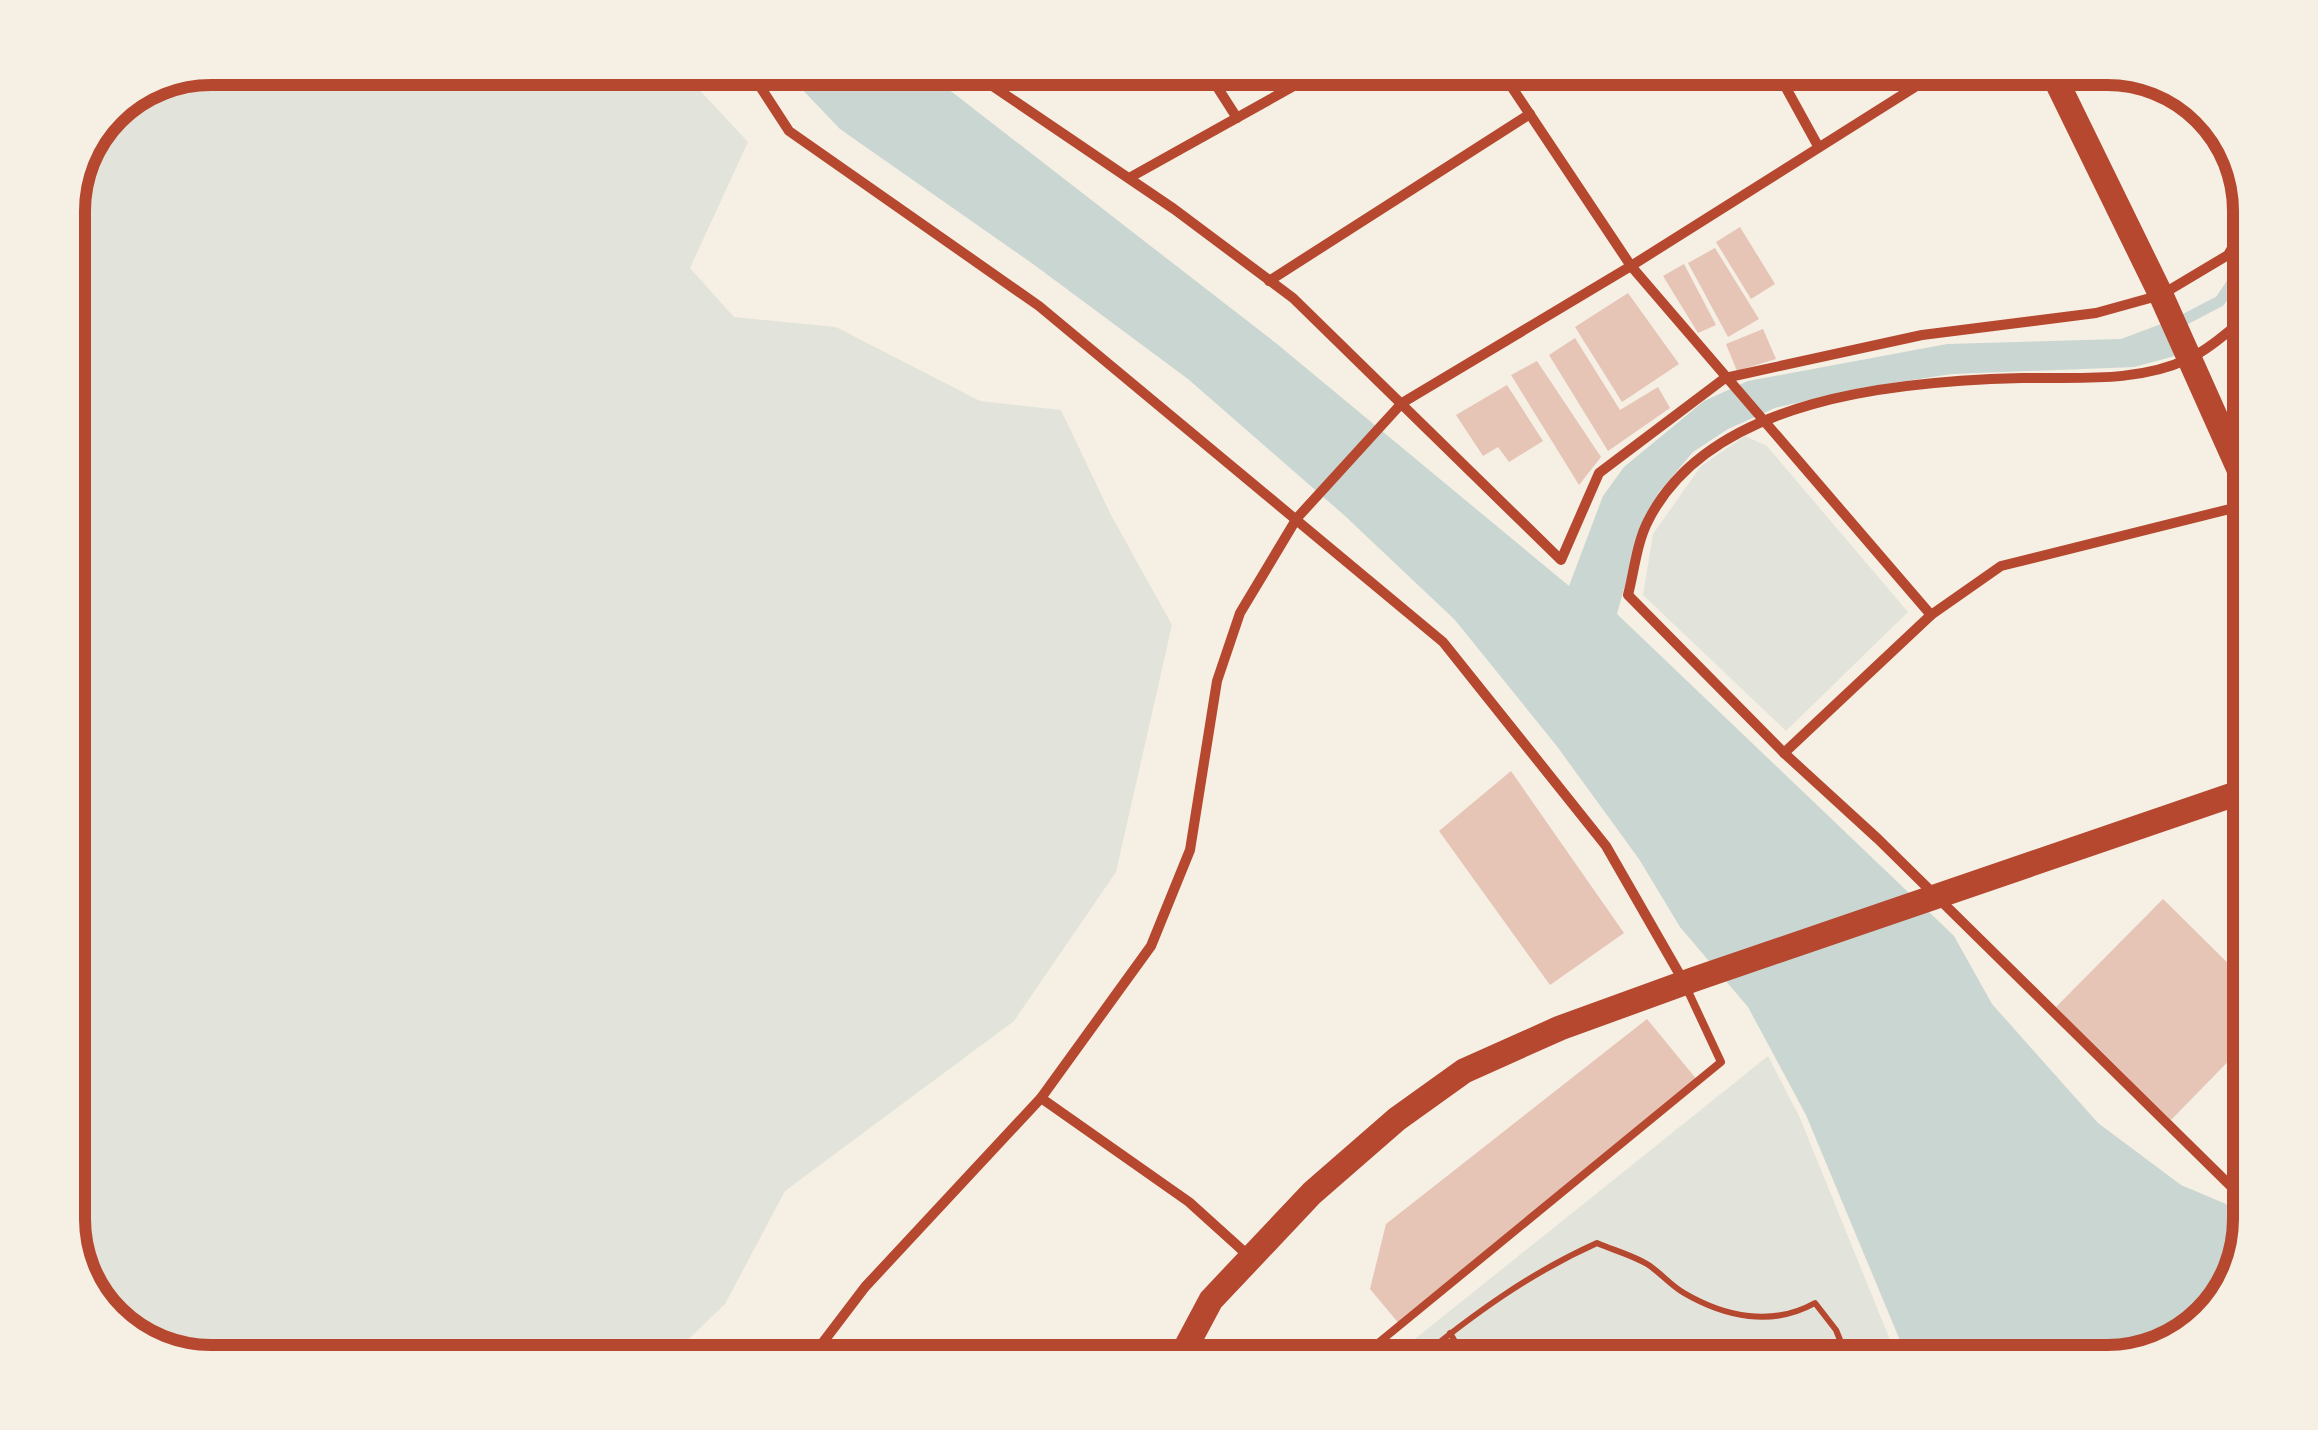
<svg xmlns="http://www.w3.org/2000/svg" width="2318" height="1430" font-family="'Alegreya Sans',sans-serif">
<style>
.green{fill:#e2e4dc}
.water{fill:#c9d6d2}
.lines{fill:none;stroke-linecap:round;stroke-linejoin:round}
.stream{stroke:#c9d6d2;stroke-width:11}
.building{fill:#e6c5b7}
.path{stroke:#b5482f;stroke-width:6}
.service{stroke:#b5482f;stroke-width:8}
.minor{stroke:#b5482f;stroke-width:10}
.primary{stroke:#b5482f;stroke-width:25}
.rim{fill:none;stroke:#b5482f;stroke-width:12}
</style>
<rect width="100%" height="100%" fill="#f6efe4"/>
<g class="green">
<path d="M211 68H679L748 142 690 268 734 317 836 327 980 401 1061 410 1111 515 1172 625 1116 872 1014 1021 785 1191 725 1304 665 1362H211L139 1343 87 1291 68 1228V202L110 109Z"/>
<path d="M1745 436 1767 446 1908 612 1786 731 1643 595 1653 534 1701 466Z"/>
<path d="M1768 1056 1800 1118 1899 1362H1386Z"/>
</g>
<path class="water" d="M786 68H925L943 85 1277 344 1569 586 1603 496 1624 467 1704 401 1748 381 1947 344 2121 339 2161 324 2175 356 2134 367 1952 374 1860 388 1775 408 1728 429 1693 452 1659 492 1641 527 1617 614 1954 936 1992 1004 2098 1123 2181 1185 2226 1204 2248 1227 2231 1291 2178 1344 2108 1362H1909L1806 1115 1748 1007 1680 927 1639 859 1556 745 1455 620 1344 515 1188 379 1033 264 840 129 798 85Z"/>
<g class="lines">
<path class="stream" d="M2174 325 2220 301 2250 256"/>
</g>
<g class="building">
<path d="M1740 227 1775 284 1751 299 1716 242Z"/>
<path d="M1715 248 1759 319 1728 337 1688 263Z"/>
<path d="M1684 264 1716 325 1698 333 1663 276Z"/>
<path d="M1628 293 1679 364 1622 402 1575 327Z"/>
<path d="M1763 329 1776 359 1737 371 1726 344Z"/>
<path d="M1575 338 1620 410 1658 387 1670 408 1608 451 1549 355Z"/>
<path d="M1537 361 1601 457 1579 485 1511 375Z"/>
<path d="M1507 385 1543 441 1509 462 1498 447 1483 456 1456 415Z"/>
<path d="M1511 771 1624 933 1550 985 1439 831Z"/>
<path d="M2163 899 2250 985V1039L2171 1120 2056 1007Z"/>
<path d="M1647 1019 1698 1081 1401 1326 1370 1289 1386 1224Z"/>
</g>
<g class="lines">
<g class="path">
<path d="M1450 1333 1467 1362"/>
<path d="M1415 1362C1472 1315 1530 1273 1597 1243 1613 1250 1632 1255 1647 1264 1660 1272 1670 1285 1684 1293 1725 1317 1772 1327 1815 1303L1836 1330 1849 1362"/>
</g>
<path class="service" d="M1355 1362 1721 1062 1686 987"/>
<g class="minor">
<path d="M748 68 789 131 1039 306 1443 642 1606 846 1684 982"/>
<path d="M966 68 1174 209 1293 298 1561 560 1599 473 1725 378 1922 335 2096 313 2161 295 2228 255 2250 217"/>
<path d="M1205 68 1237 118"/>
<path d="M1499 68 1631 266 1931 615"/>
<path d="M1775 68 1818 146"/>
<path d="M1129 178 1326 68"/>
<path d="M1269 281 1530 114"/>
<path d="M2250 314C2231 329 2210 349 2188 359 2137 383 2077 377 2022 378 1900 381 1710 397 1648 521 1637 542 1634 572 1628 595L1784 753 1878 839 2250 1205"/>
<path d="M1784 753 1931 615 2001 566 2250 504"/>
<path d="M1041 1098 1189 1202 1251 1258"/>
<path d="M808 1362 865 1287 1041 1098 1151 946 1190 850 1217 681 1240 613 1297 518 1402 403 1631 266 1945 68"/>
</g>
<g class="primary">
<path d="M2050 68 2161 295 2250 494"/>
<path d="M1178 1362 1211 1300 1312 1193 1397 1119 1464 1071 1560 1028 1695 979 2250 789"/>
</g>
</g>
<path d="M0 0H2318V1430H0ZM211 85H2107A126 126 0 0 1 2233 211V1219A126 126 0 0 1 2107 1345H211A126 126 0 0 1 85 1219V211A126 126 0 0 1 211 85Z" fill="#f6efe4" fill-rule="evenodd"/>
<path class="rim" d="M211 85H2107A126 126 0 0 1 2233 211V1219A126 126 0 0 1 2107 1345H211A126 126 0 0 1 85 1219V211A126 126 0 0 1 211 85Z"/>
</svg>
